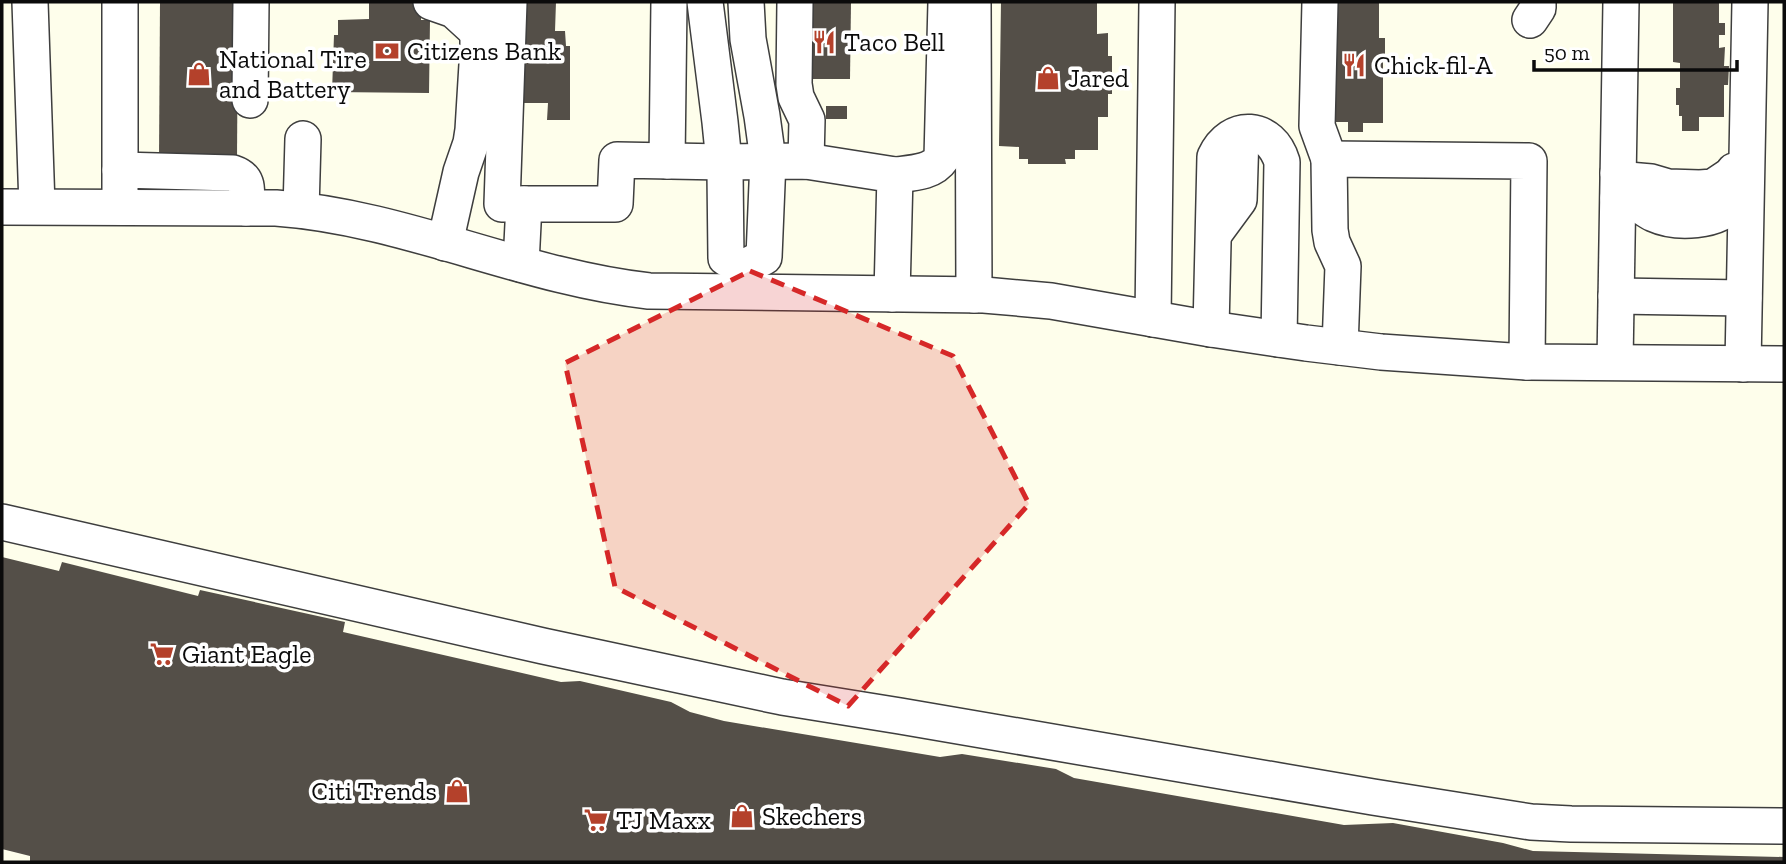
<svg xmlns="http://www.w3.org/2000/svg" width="1786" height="864" font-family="'Zilla Slab',serif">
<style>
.building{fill:#544f48}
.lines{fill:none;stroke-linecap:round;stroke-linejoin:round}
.minor-casing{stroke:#3e3e3e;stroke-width:38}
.minor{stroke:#fff;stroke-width:35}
.marked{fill:#d62828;fill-opacity:0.2;stroke:#d62828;stroke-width:5;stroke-dasharray:14 9;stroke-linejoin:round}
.labels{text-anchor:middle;stroke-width:7;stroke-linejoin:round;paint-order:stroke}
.poi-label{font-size:26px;fill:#0b0b0b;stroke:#fff;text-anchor:start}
</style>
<rect width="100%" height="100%" fill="#fefeeb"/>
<g class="building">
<path d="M160 2H238L237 158 159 159Z"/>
<path d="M369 2H421V20H430L429 93 332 92 334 35H338V20L369 19Z"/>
<path d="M519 2H556L555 31H565L566 46H570V120H547L548 103H512Z"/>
<path d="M801 2H851L850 79H802Z"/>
<path d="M1001 2H1097V34L1108 33V56H1112V94H1108V117H1098V150H1075V159H1065L1066 164H1028V159H1019V147L999 146Z"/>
<path d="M1330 2H1379V38H1385V59H1383V123H1363V132H1348V122H1326Z"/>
<path d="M1673 3H1719V23H1725V35H1719V48L1725 47 1724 66H1729L1728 85H1724V117H1699V131H1682V116H1679V105H1676V88H1680V63L1673 62Z"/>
<rect x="826" y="106" width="21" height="13"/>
<path d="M2 557 59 571 62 562 198 596 200 590 345 622 343 632 561 682 580 681 671 702 690 712 724 721 940 757 962 754 1056 769 1074 778 1344 825 1393 823 1503 843 1533 851 1784 857V862H30V856L2 849Z"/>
</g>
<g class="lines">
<g class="minor-casing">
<g id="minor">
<path d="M30 2 37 206"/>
<path d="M120 2V207"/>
<path d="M431 2 454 10 478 32"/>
<path d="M509 2 502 204H524"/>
<path d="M705 2 720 122 725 172 726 258 743 268 764 257 768 160 762 116 748 39 746 2"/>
<path d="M795 2 794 84 796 97 807 120 806 161"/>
<path d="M973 2 974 295"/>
<path d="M1320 2 1317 126 1329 159"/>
<path d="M1530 20 1538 8V2"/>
<path d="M250 100 251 2"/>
<path d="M667 161 669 2"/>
<path d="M120 170 233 173C251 179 246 192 246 208"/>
<path d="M1618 173 1628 180 1651 182 1668 187 1700 188 1713 187 1734 173"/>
<path d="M895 175C912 173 932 173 942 158L946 2"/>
<path d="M1618 198C1623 199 1630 200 1634 202 1641 205 1647 211 1654 214 1676 224 1718 223 1734 202V171"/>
<path d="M2 207 276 208C404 217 522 277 649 291L984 295 1051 301 1211 329 1306 343 1381 352 1527 362 1784 364"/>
<path d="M301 210 303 139"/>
<path d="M1214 234 1239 200 1241 134"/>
<path d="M445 243 461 172 471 143 473 130 478 48V2"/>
<path d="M521 264 524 204H615L617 160 724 162 806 161 895 175 892 294"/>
<path d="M1616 296 1744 298"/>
<path d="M1153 319 1157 2"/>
<path d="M1211 329 1215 157C1231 122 1271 125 1282 162L1279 339"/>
<path d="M1340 347 1343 266 1332 242 1330 230 1329 159 1529 161 1527 362"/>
<path d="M1615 362 1621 2"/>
<path d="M1743 364 1750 2"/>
<path d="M2 522 543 646 782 697 900 716 1373 797 1531 822 1571 824 1784 826"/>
</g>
</g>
<use href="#minor" class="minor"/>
</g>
<path class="marked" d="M750 271 953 356 1029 504 848 706 615 587 565 363Z"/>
<defs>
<g id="restaurant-bare" transform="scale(1.89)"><path d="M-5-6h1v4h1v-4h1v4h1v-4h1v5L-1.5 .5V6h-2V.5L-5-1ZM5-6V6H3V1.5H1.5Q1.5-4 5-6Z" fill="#b4412b" stroke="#fff" stroke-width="2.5" paint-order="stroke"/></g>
<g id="bank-bare" transform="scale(1.89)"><path d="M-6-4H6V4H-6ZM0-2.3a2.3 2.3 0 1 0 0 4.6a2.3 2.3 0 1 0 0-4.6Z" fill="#b4412b" stroke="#fff" stroke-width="2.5" paint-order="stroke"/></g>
<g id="shop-bare" transform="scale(1.89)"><path d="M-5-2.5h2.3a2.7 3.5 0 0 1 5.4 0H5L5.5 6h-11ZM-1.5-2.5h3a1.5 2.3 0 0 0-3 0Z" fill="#b4412b" stroke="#fff" stroke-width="2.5" paint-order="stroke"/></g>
<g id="supermarket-bare" transform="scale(1.89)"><path d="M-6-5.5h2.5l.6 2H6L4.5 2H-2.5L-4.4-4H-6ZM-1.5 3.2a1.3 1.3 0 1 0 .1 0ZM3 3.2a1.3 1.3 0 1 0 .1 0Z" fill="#b4412b" stroke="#fff" stroke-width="2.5" paint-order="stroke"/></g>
</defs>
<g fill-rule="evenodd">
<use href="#restaurant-bare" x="824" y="42"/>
<use href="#bank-bare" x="387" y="51"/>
<use href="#restaurant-bare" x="1354" y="65"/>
<use href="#shop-bare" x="199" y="74"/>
<use href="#shop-bare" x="1048" y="78"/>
<use href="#supermarket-bare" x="162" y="654"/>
<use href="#shop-bare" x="457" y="791"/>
<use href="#shop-bare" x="742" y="816"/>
<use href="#supermarket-bare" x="596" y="820"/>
</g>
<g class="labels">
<g class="poi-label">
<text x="844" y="51">Taco Bell</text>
<text x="407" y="60">Citizens Bank</text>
<text x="219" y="68">National Tire<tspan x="219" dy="30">and Battery</tspan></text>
<text x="1374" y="74">Chick-fil-A</text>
<text x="1068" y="87">Jared</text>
<text x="182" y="663">Giant Eagle</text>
<text x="437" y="800" text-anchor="end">Citi Trends</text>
<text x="762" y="825">Skechers</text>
<text x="616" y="829">TJ Maxx</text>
</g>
</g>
<rect width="1786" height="864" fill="none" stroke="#0b0b0b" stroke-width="7"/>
<path d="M1534 60v10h203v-10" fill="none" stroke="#0b0b0b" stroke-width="3.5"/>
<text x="1544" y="60" font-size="21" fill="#0b0b0b" stroke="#ffffff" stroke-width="5" paint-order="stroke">50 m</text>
</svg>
